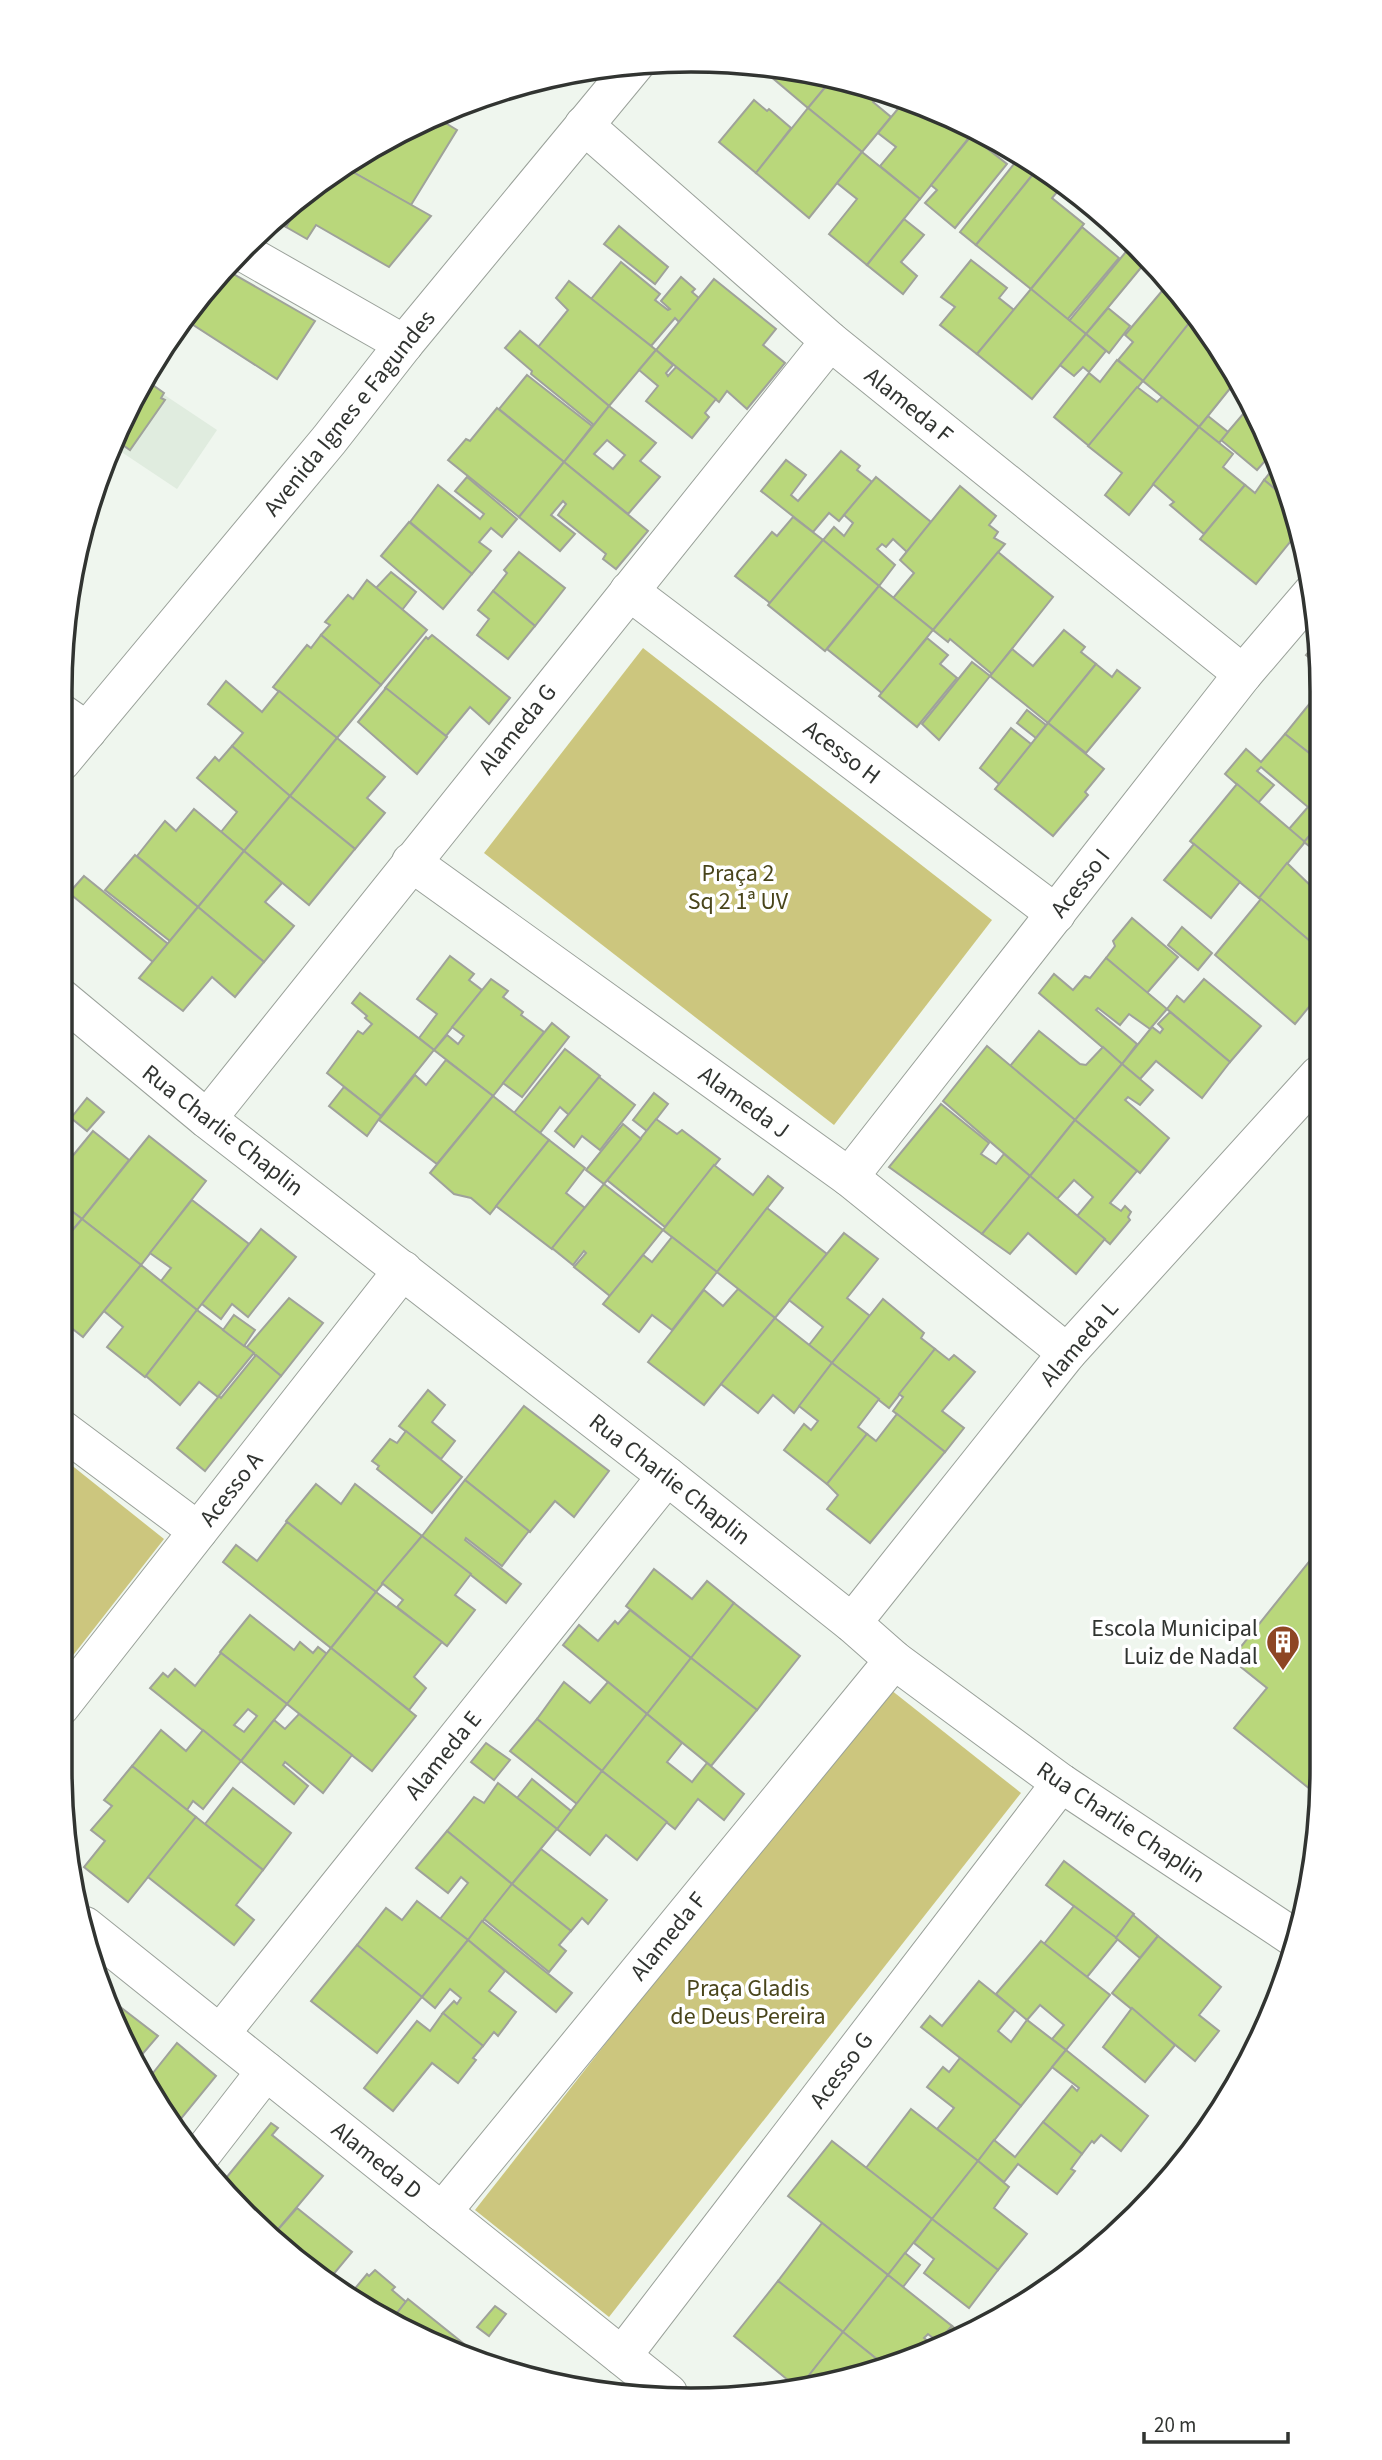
<svg xmlns="http://www.w3.org/2000/svg" width="1382" height="2460" font-family="'Source Sans 3',sans-serif">
<style>
.built{fill:#e0ecdf}
.green{fill:#ccc67e}
.building{fill:#b9d77b;stroke:#9fa29a;stroke-width:2;fill-rule:evenodd}
.lines{fill:none;stroke-linecap:round;stroke-linejoin:round}
.minor-casing{stroke:#9aa19a;stroke-width:40}
.tertiary-casing{stroke:#9aa19a;stroke-width:40}
.minor{stroke:#fff;stroke-width:38}
.tertiary{stroke:#fff;stroke-width:38}
.labels{text-anchor:middle;stroke-width:7;stroke-linejoin:round;paint-order:stroke}
.street-label{font-size:24px;fill:#313431;stroke:#fff}
.park-label{font-size:24px;fill:#49451b;stroke:#fff}
.poi-label{font-size:24px;fill:#313431;stroke:#fff;text-anchor:end}
.rim{fill:none;stroke:#313431;stroke-width:3.5}
</style>
<rect width="100%" height="100%" fill="#eff6ee"/>
<path class="built" d="M142 380 217 430 177 489 114 447Z"/>
<g class="green">
<path d="M643 648 992 920 834 1125 484 853Z"/>
<path d="M60 1456 164 1539 60 1672Z"/>
<path d="M886 1686 1021 1793 609 2317 475 2210Z"/>
</g>
<g class="building">
<path d="M756 64 774 65 832 79 808 108Z"/>
<path d="M832 79 883 91 873 102 891 117 862 152 808 108Z"/>
<path d="M906 99 975 130 920 199 880 166 896 147 878 133Z"/>
<path d="M754 100 767 111 769 109 791 128 756 173 719 142Z"/>
<path d="M808 108 862 152 809 218 756 173Z"/>
<path d="M434 116 457 130 411 205 344 167 412 124Z"/>
<path d="M971 136 1007 164 955 228 925 203 937 190 931 185Z"/>
<path d="M862 152 920 199 867 265 829 234 857 199 837 183Z"/>
<path d="M1021 155 1038 168 976 245 960 232Z"/>
<path d="M344 167 431 216 389 267 316 225 307 239 286 227 308 189Z"/>
<path d="M1034 173 1058 191 1052 198 1084 224 1031 289 976 245Z"/>
<path d="M308 189 286 227 274 220 307 190Z"/>
<path d="M904 219 924 235 901 262 917 276 903 294 867 265Z"/>
<path d="M619 226 668 267 655 284 604 244Z"/>
<path d="M1082 227 1119 258 1067 320 1031 289Z"/>
<path d="M1134 242 1149 258 1086 334 1069 321Z"/>
<path d="M971 260 1007 288 999 298 1014 310 977 354 940 325 955 307 941 297Z"/>
<path d="M621 262 660 294 655 300 668 310 670 309 661 301 681 277 695 289 692 292 699 298 679 322 675 318 651 346 591 299Z"/>
<path d="M223 268 315 321 277 379 184 319Z"/>
<path d="M714 279 776 329 763 345 785 363 747 409 727 391 719 402 656 350Z"/>
<path d="M569 281 656 350 609 406 538 347 568 310 556 298Z"/>
<path d="M1031 289 1086 334 1032 399 977 354Z"/>
<path d="M1162 291 1194 317 1143 381 1118 360 1133 342 1125 335Z"/>
<path d="M1108 308 1130 326 1109 353 1086 334Z"/>
<path d="M1194 317 1216 340 1236 381 1199 427 1143 381Z"/>
<path d="M520 331 609 406 594 425 531 374 532 371 505 348Z"/>
<path d="M1086 334 1106 351 1089 372 1083 367 1074 376 1060 365Z"/>
<path d="M656 350 673 365 666 373 668 376 676 367 716 399 705 413 709 417 692 438 646 401 658 386 639 370Z"/>
<path d="M1117 360 1143 381 1089 446 1054 417 1089 373 1100 382Z"/>
<path d="M527 375 592 426 564 462 499 409Z"/>
<path d="M143 378 164 393 161 398 165 400 130 450 117 441Z"/>
<path d="M1137 387 1157 402 1162 397 1199 427 1129 515 1105 495 1122 473 1088 446Z"/>
<path d="M609 406 656 443 640 461 660 477 628 514 564 462ZM607 440 625 455 613 469 594 454Z"/>
<path d="M1249 407 1272 453 1257 470 1221 440Z"/>
<path d="M497 408 564 462 519 517 448 460 466 439 470 441Z"/>
<path d="M1208 416 1228 432 1219 443 1199 427Z"/>
<path d="M1199 427 1233 454 1223 467 1245 485 1204 534 1170 505 1174 502 1153 484Z"/>
<path d="M841 451 860 466 857 470 872 482 839 521 829 513 813 532 761 491 786 460 806 475 791 495 798 501Z"/>
<path d="M564 462 648 531 616 569 603 559 606 554 558 515 566 504 563 501 551 515 575 534 560 551 519 517Z"/>
<path d="M1277 464 1289 488 1291 495 1288 499 1264 480Z"/>
<path d="M467 477 517 519 502 537 491 528 479 542 491 551 472 574 410 522 438 485 480 519 484 514 455 491Z"/>
<path d="M876 477 931 522 907 552 893 539 886 547 882 544 877 549 895 565 879 586 823 540 834 527 844 536 853 523 844 515Z"/>
<path d="M1264 480 1292 503 1299 531 1256 584 1200 539 1245 485 1255 493Z"/>
<path d="M960 486 996 516 989 525 998 532 994 538 1005 544 933 630 893 598 914 573 900 560Z"/>
<path d="M89 508 94 512 80 531 81 527Z"/>
<path d="M793 517 823 540 770 603 735 576 772 532 777 536Z"/>
<path d="M409 522 472 574 443 609 381 556Z"/>
<path d="M823 540 879 586 825 651 768 605Z"/>
<path d="M519 552 565 588 535 626 493 591 507 573 504 570Z"/>
<path d="M998 552 1053 597 992 674 950 639 948 642 933 630Z"/>
<path d="M391 572 416 592 402 610 376 588Z"/>
<path d="M367 580 427 630 381 685 321 635 330 625 325 622 348 595 353 599Z"/>
<path d="M879 586 933 630 882 693 827 649Z"/>
<path d="M493 591 535 626 508 659 477 635 489 619 478 610Z"/>
<path d="M1064 630 1085 647 1081 652 1096 664 1048 723 990 676 1012 649 1033 666Z"/>
<path d="M321 635 381 685 337 738 273 687 307 645 311 648Z"/>
<path d="M432 635 510 698 489 724 470 707 446 736 385 688 426 637 428 639Z"/>
<path d="M927 638 948 655 940 664 957 678 917 727 879 696Z"/>
<path d="M1317 641V664L1306 655Z"/>
<path d="M972 662 990 676 939 740 922 724Z"/>
<path d="M1096 664 1112 677 1117 670 1140 688 1086 753 1048 723Z"/>
<path d="M226 681 262 712 279 691 337 738 290 796 232 746 243 733 208 704Z"/>
<path d="M386 688 447 737 417 774 358 722Z"/>
<path d="M1315 697 1317 700 1318 760 1285 734Z"/>
<path d="M1027 710 1046 725 1036 738 1017 723Z"/>
<path d="M1048 723 1104 769 1085 792 1088 795 1053 836 995 789Z"/>
<path d="M1011 728 1031 744 999 784 980 768Z"/>
<path d="M1285 734 1318 760V826L1304 842 1289 829 1308 807 1261 767 1257 771 1274 785 1258 803 1225 774 1246 749 1261 762Z"/>
<path d="M337 738 385 777 367 798 385 813 355 849 290 796Z"/>
<path d="M232 746 290 796 244 851 221 832 237 812 197 778 215 757 219 761Z"/>
<path d="M1237 784 1305 842 1259 898 1190 841Z"/>
<path d="M290 796 355 849 309 905 244 851Z"/>
<path d="M194 809 244 851 198 907 137 856 165 821 176 831Z"/>
<path d="M1318 826V853L1304 842Z"/>
<path d="M1194 844 1240 882 1211 918 1164 880Z"/>
<path d="M244 851 282 883 265 902 294 926 264 962 198 907Z"/>
<path d="M135 855 198 907 170 941 105 890Z"/>
<path d="M1287 863 1310 885 1312 883 1318 888V948L1259 898Z"/>
<path d="M84 876 168 944 153 962 69 893Z"/>
<path d="M1261 899 1318 948V996L1295 1024 1215 955Z"/>
<path d="M198 907 264 962 235 997 212 977 183 1011 139 978Z"/>
<path d="M1132 918 1178 957 1147 993 1106 958 1115 946 1113 941Z"/>
<path d="M1182 927 1212 953 1198 970 1168 945Z"/>
<path d="M450 956 474 974 469 980 482 990 434 1050 419 1038 437 1014 417 999Z"/>
<path d="M1106 958 1167 1009 1150 1029 1129 1014 1120 1025 1098 1008 1096 1010 1137 1044 1122 1064 1039 993 1054 974 1073 990 1085 976 1090 978Z"/>
<path d="M491 979 508 991 503 997 523 1012 521 1015 544 1032 493 1096 434 1050 447 1035 458 1044 464 1036 452 1027Z"/>
<path d="M1204 979 1261 1026 1230 1062 1167 1009 1177 996 1184 1002Z"/>
<path d="M360 993 434 1050 381 1116 327 1073 358 1031 363 1034 372 1024 365 1018 367 1016 352 1003Z"/>
<path d="M1170 1012 1230 1062 1202 1098 1156 1061 1140 1079 1122 1064 1152 1027 1160 1033 1163 1029 1158 1024Z"/>
<path d="M552 1023 569 1037 522 1097 503 1083Z"/>
<path d="M1039 1031 1080 1064 1086 1065 1103 1047 1122 1064 1075 1120 1010 1066Z"/>
<path d="M987 1046 1075 1120 1030 1176 943 1101Z"/>
<path d="M565 1049 600 1076 569 1115 560 1107 540 1133 514 1113Z"/>
<path d="M446 1060 493 1096 437 1164 379 1120 415 1075 426 1085Z"/>
<path d="M1122 1064 1153 1090 1140 1105 1128 1097 1125 1100 1169 1138 1140 1173 1075 1120Z"/>
<path d="M599 1077 635 1105 600 1150 582 1136 574 1147 555 1131Z"/>
<path d="M344 1087 381 1116 367 1136 329 1106Z"/>
<path d="M654 1093 668 1104 647 1131 633 1120Z"/>
<path d="M493 1096 549 1140 490 1214 471 1198 454 1194 430 1173Z"/>
<path d="M87 1098 104 1112 87 1131 71 1118Z"/>
<path d="M941 1104 989 1143 981 1154 996 1164 1004 1154 1030 1176 982 1234 889 1167Z"/>
<path d="M656 1119 677 1134 682 1130 720 1159 665 1227 607 1180Z"/>
<path d="M1075 1120 1137 1171 1110 1203 1121 1211 1125 1206 1131 1212 1128 1217 1130 1220 1110 1244 1077 1216 1093 1197 1074 1180 1057 1199 1030 1176Z"/>
<path d="M623 1124 641 1139 604 1184 586 1170Z"/>
<path d="M93 1131 129 1160 82 1219 60 1202V1159L66 1164Z"/>
<path d="M149 1136 206 1181 141 1265 82 1219Z"/>
<path d="M549 1140 585 1168 566 1193 585 1208 552 1249 496 1206Z"/>
<path d="M714 1165 753 1195 768 1176 783 1188 717 1272 663 1230Z"/>
<path d="M1030 1176 1105 1239 1076 1274 1028 1233 1010 1254 982 1234Z"/>
<path d="M604 1184 663 1230 610 1296 574 1267 586 1253 584 1251 573 1265 552 1248Z"/>
<path d="M192 1200 249 1244 197 1310 161 1281 171 1268 150 1253Z"/>
<path d="M60 1202 82 1219 60 1245Z"/>
<path d="M767 1208 827 1254 775 1318 717 1272Z"/>
<path d="M82 1219 141 1265 83 1337 60 1319V1245Z"/>
<path d="M261 1229 296 1257 248 1317 232 1304 221 1319 202 1304Z"/>
<path d="M844 1233 878 1259 847 1298 870 1316 832 1363 809 1345 823 1327 789 1300Z"/>
<path d="M672 1237 717 1272 672 1330 652 1315 639 1332 603 1304 643 1255 652 1262Z"/>
<path d="M141 1265 197 1310 145 1377 107 1347 123 1327 104 1311Z"/>
<path d="M738 1289 775 1318 704 1405 648 1362 704 1290 723 1306Z"/>
<path d="M289 1298 323 1323 281 1376 246 1348Z"/>
<path d="M883 1299 924 1333 921 1338 935 1349 889 1408 832 1363Z"/>
<path d="M197 1310 254 1353 218 1397 199 1382 180 1405 146 1376Z"/>
<path d="M234 1315 255 1330 244 1346 223 1330Z"/>
<path d="M775 1318 832 1363 794 1413 773 1395 758 1413 721 1384Z"/>
<path d="M935 1349 949 1360 954 1355 975 1372 942 1411 964 1428 945 1452 893 1411 903 1397 899 1394Z"/>
<path d="M256 1355 281 1376 205 1471 177 1448 219 1396 221 1398Z"/>
<path d="M832 1363 879 1399 858 1427 867 1434 827 1484 784 1450 804 1424 811 1430 818 1421 799 1406Z"/>
<path d="M428 1390 445 1405 432 1422 455 1441 441 1459 399 1426Z"/>
<path d="M524 1406 609 1471 574 1517 555 1501 530 1532 465 1480Z"/>
<path d="M897 1414 945 1452 870 1543 827 1509 838 1495 827 1484 867 1434 876 1441Z"/>
<path d="M406 1431 462 1477 432 1513 377 1469 379 1466 372 1461 390 1439 397 1443Z"/>
<path d="M465 1480 529 1531 502 1566 466 1538 465 1540 521 1584 506 1603 422 1536Z"/>
<path d="M316 1484 341 1504 355 1484 422 1536 376 1592 286 1521Z"/>
<path d="M287 1522 376 1592 331 1648 223 1562 236 1545 257 1561Z"/>
<path d="M422 1536 471 1574 455 1595 475 1610 447 1646 397 1607 403 1600 382 1583Z"/>
<path d="M1320 1548 1321 1664 1316 1670 1321 1674V1798L1234 1728 1267 1688 1231 1659Z"/>
<path d="M654 1569 692 1599 707 1581 734 1603 691 1658 626 1606Z"/>
<path d="M376 1592 442 1642 414 1677 426 1688 409 1710 331 1648Z"/>
<path d="M734 1603 800 1656 757 1710 691 1658Z"/>
<path d="M630 1610 691 1658 647 1714 563 1645 579 1625 598 1641 615 1621 618 1624Z"/>
<path d="M250 1615 294 1650 300 1642 313 1653 318 1647 327 1654 287 1704 220 1652Z"/>
<path d="M331 1648 416 1716 372 1771 287 1704Z"/>
<path d="M221 1653 287 1704 241 1761 150 1688 163 1673 168 1677 175 1669 195 1686ZM248 1709 257 1716 244 1732 234 1725Z"/>
<path d="M691 1658 757 1710 711 1766 647 1714Z"/>
<path d="M564 1682 590 1703 608 1682 647 1714 602 1771 537 1719Z"/>
<path d="M299 1714 352 1755 323 1793 285 1762 283 1765 308 1786 294 1804 241 1761 274 1720 285 1729Z"/>
<path d="M647 1714 682 1743 667 1762 692 1782 707 1763 744 1794 724 1820 698 1799 675 1829 602 1771Z"/>
<path d="M537 1719 602 1771 577 1804 510 1751Z"/>
<path d="M161 1730 186 1751 203 1730 241 1761 203 1809 193 1801 187 1810 132 1766Z"/>
<path d="M486 1743 510 1760 494 1780 471 1762Z"/>
<path d="M132 1766 196 1817 128 1902 84 1867 105 1841 91 1830 112 1806 104 1800Z"/>
<path d="M602 1771 667 1822 637 1860 606 1835 590 1855 557 1829Z"/>
<path d="M532 1779 571 1811 557 1829 517 1798Z"/>
<path d="M498 1783 557 1829 512 1884 447 1831 474 1797 484 1803Z"/>
<path d="M233 1788 291 1833 263 1870 205 1824Z"/>
<path d="M196 1817 263 1870 236 1905 254 1920 234 1945 148 1877Z"/>
<path d="M447 1831 512 1884 468 1940 440 1919 468 1883 461 1877 448 1893 416 1868Z"/>
<path d="M541 1849 607 1900 588 1924 582 1918 571 1931 512 1884Z"/>
<path d="M1064 1861 1134 1914 1116 1938 1046 1885Z"/>
<path d="M512 1884 571 1931 559 1945 566 1951 549 1972 484 1919Z"/>
<path d="M417 1901 468 1940 422 1997 357 1945 386 1908 402 1920Z"/>
<path d="M1074 1906 1118 1939 1087 1977 1044 1944Z"/>
<path d="M1133 1915 1158 1936 1140 1958 1116 1938Z"/>
<path d="M482 1921 572 1993 556 2012 468 1940Z"/>
<path d="M1158 1936 1221 1987 1199 2015 1219 2031 1195 2061 1112 1993Z"/>
<path d="M468 1940 505 1971 489 1991 516 2012 498 2036 494 2032 483 2046 442 2014 454 2001 457 2004 461 1998 450 1989 435 2008 422 1997Z"/>
<path d="M1041 1941 1110 1995 1066 2050 1052 2039 1064 2025 1040 2005 1027 2020 996 1994Z"/>
<path d="M357 1945 422 1997 377 2053 311 2001Z"/>
<path d="M979 1981 1015 2010 998 2031 1011 2042 1027 2020 1066 2050 1021 2106 921 2027 930 2016 942 2026Z"/>
<path d="M119 2006 158 2036 139 2058 114 2012Z"/>
<path d="M1132 2008 1175 2045 1145 2082 1103 2047Z"/>
<path d="M443 2013 483 2046 473 2058 476 2060 458 2083 432 2063 393 2111 364 2088 417 2021 430 2031Z"/>
<path d="M177 2043 216 2076 175 2126 149 2078Z"/>
<path d="M1066 2050 1148 2116 1121 2151 1101 2135 1094 2143 1092 2141 1082 2154 1043 2122 1072 2086 1077 2091 1079 2088 1052 2067Z"/>
<path d="M960 2058 1021 2106 978 2161 937 2129 954 2108 927 2087 943 2067 949 2072Z"/>
<path d="M911 2109 978 2161 932 2219 866 2168Z"/>
<path d="M1043 2122 1082 2154 1071 2169 1075 2171 1057 2194 1018 2164 1004 2182 978 2161 994 2140 1015 2157Z"/>
<path d="M271 2123 278 2128 272 2135 323 2176 275 2233 222 2183Z"/>
<path d="M832 2141 932 2219 888 2275 788 2196Z"/>
<path d="M978 2161 1009 2187 994 2208 1027 2234 998 2270 932 2219Z"/>
<path d="M297 2208 352 2252 327 2282 275 2233Z"/>
<path d="M932 2219 998 2270 969 2308 924 2273 934 2259 914 2243Z"/>
<path d="M822 2223 888 2275 843 2332 778 2281Z"/>
<path d="M905 2253 920 2265 903 2287 888 2275Z"/>
<path d="M375 2270 395 2287 392 2290 406 2302 393 2318 348 2297 367 2274 369 2276Z"/>
<path d="M888 2275 952 2326 938 2342 928 2334 924 2338 936 2348 932 2353 883 2364 843 2332Z"/>
<path d="M778 2281 843 2332 804 2382 794 2385 734 2336Z"/>
<path d="M408 2299 464 2344 460 2349 393 2318Z"/>
<path d="M495 2306 506 2314 489 2336 477 2327Z"/>
<path d="M952 2326 962 2334 941 2347 937 2344Z"/>
<path d="M843 2332 883 2364 809 2381 806 2379Z"/>
</g>
<g class="lines">
<g class="minor-casing">
<g id="minor">
<path d="M584 125 830 341 1243 674"/>
<path d="M241 251 404 344"/>
<path d="M629 591 1056 914"/>
<path d="M61 713 87 731"/>
<path d="M411 862 849 1177 1067 1353"/>
<path d="M60 997 207 1119 667 1476 852 1623 894 1660 1061 1783 1296 1939"/>
<path d="M207 1119 830 341"/>
<path d="M849 1177 1243 674 1313 592"/>
<path d="M60 1428 198 1531"/>
<path d="M852 1623 1067 1353 1319 1075"/>
<path d="M60 1707 403 1270"/>
<path d="M85 1926 668 2393"/>
<path d="M220 2034 667 1476"/>
<path d="M197 2160 266 2071"/>
<path d="M442 2212 894 1660"/>
<path d="M622 2356 1061 1783"/>
</g>
</g>
<g class="tertiary-casing">
<path id="tertiary" d="M61 762 329 440 404 344 636 63"/>
</g>
<use href="#minor" class="minor"/>
<use href="#tertiary" class="tertiary"/>
</g>
<defs>
<g id="building-pin" transform="scale(1.75)"><path d="M0 17L-7.5 6A9.5 9.5 0 1 1 7.5 6Z" fill="#8e4624" stroke="#fff"/><path d="M-4-6H4V6H1V3H-1V6H-4ZM-2.5-4.3h1.7v1.8h-1.7ZM.8-4.3h1.7v1.8H.8ZM-2.5-1h1.7V.8h-1.7ZM.8-1h1.7V.8H.8Z" fill="#fff"/></g>
</defs>
<g fill-rule="evenodd">
<use href="#building-pin" x="1283" y="1642"/>
</g>
<g class="labels">
<g class="street-label">
<text transform="translate(909 405) rotate(39)" y="8">Alameda F</text>
<text transform="translate(349 413) rotate(-51)" y="8">Avenida Ignes e Fagundes</text>
<text transform="translate(517 729) rotate(-51)" y="8">Alameda G</text>
<text transform="translate(842 752) rotate(37)" y="8">Acesso H</text>
<text transform="translate(1080 883) rotate(-52)" y="8">Acesso I</text>
<text transform="translate(744 1102) rotate(36)" y="8">Alameda J</text>
<text transform="translate(223 1130) rotate(38)" y="8">Rua Charlie Chaplin</text>
<text transform="translate(1079 1343) rotate(-49)" y="8">Alameda L</text>
<text transform="translate(670 1479) rotate(38)" y="8">Rua Charlie Chaplin</text>
<text transform="translate(231 1489) rotate(-52)" y="8">Acesso A</text>
<text transform="translate(443 1755) rotate(-51)" y="8">Alameda E</text>
<text transform="translate(1121 1822) rotate(34)" y="8">Rua Charlie Chaplin</text>
<text transform="translate(668 1936) rotate(-51)" y="8">Alameda F</text>
<text transform="translate(841 2070) rotate(-53)" y="8">Acesso G</text>
<text transform="translate(377 2160) rotate(39)" y="8">Alameda D</text>
</g>
<g class="park-label">
<text x="738" y="881">Praça 2<tspan x="738" dy="28">Sq 2 1ª UV</tspan></text>
<text x="748" y="1996">Praça Gladis<tspan x="748" dy="28">de Deus Pereira</tspan></text>
</g>
<g class="poi-label">
<text x="1258" y="1636">Escola Municipal<tspan x="1258" dy="28">Luiz de Nadal</tspan></text>
</g>
</g>
<path d="M0 0H1382V2460H0ZM691 72H691A619 619 0 0 1 1310 691V1769A619 619 0 0 1 691 2388H691A619 619 0 0 1 72 1769V691A619 619 0 0 1 691 72Z" fill="#fff" fill-rule="evenodd"/>
<path class="rim" d="M691 72H691A619 619 0 0 1 1310 691V1769A619 619 0 0 1 691 2388H691A619 619 0 0 1 72 1769V691A619 619 0 0 1 691 72Z"/>
<path d="M1144 2432v10h144v-10" fill="none" stroke="#313431" stroke-width="3.5"/>
<text x="1154" y="2432" font-size="21" fill="#313431" stroke="#ffffff" stroke-width="5" paint-order="stroke">20 m</text>
</svg>
